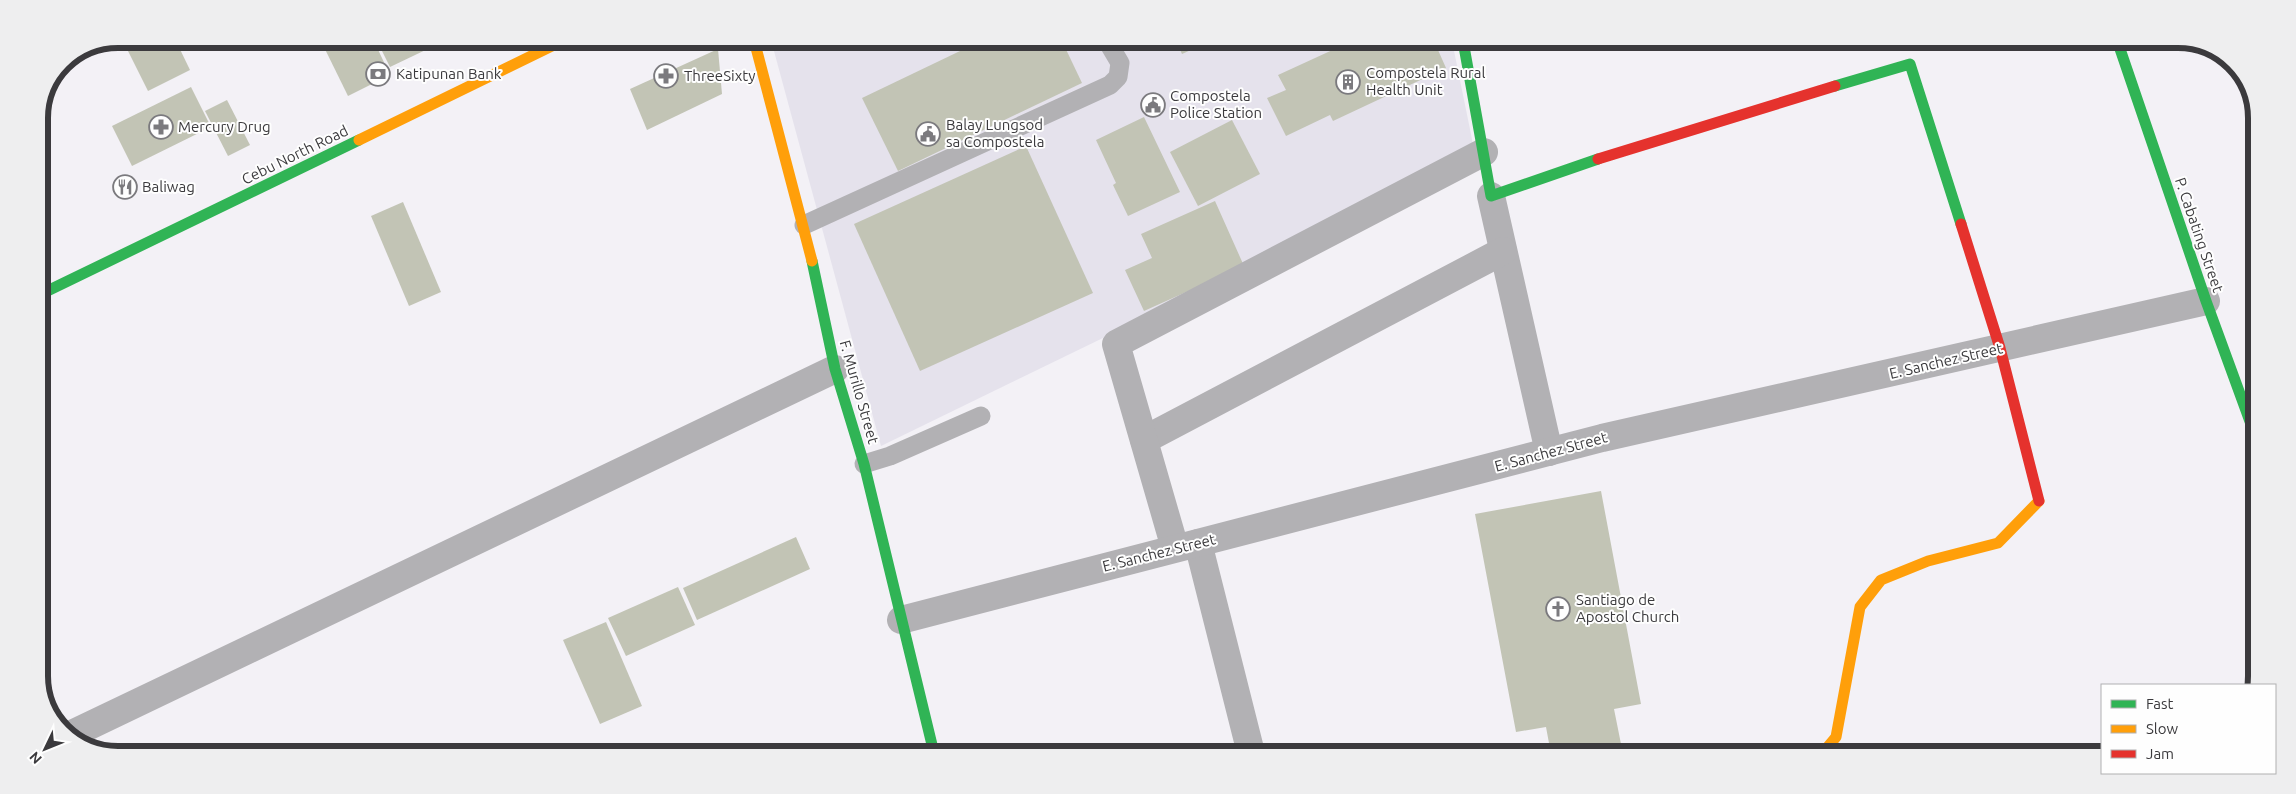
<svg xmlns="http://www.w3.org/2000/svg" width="2296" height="794" font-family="Ubuntu,sans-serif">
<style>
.built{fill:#e5e2ec}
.building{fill:#c2c4b5}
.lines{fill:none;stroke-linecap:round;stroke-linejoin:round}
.lane{stroke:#b2b1b4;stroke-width:19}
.street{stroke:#b2b1b4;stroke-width:28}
.fast{stroke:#30b455;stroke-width:11}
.slow{stroke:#ff9f0a;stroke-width:11}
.jam{stroke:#e5322d;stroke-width:11}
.labels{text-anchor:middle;stroke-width:4;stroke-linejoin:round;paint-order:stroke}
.poi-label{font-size:15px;fill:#3b3a3d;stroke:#fefefe;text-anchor:start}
.street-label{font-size:15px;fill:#3b3a3d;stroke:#fefefe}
.rim{fill:none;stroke:#3b3a3d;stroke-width:6}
</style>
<rect width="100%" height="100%" fill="#f3f1f6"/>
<path class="built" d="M771 40 1452 41 1473 144 1247 268 881 446Z"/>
<g class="building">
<path d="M122 39H175L190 70 148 91Z"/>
<path d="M320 39H373L390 75 348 96Z"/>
<path d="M376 39H433L436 45 390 67Z"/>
<path d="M983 40 1062 41 1082 83 898 171 862 98Z"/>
<path d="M1176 41H1211L1182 54Z"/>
<path d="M1336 41H1434L1446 68 1333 121 1330 115 1286 136 1267 98 1286 90 1278 75 1339 47Z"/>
<path d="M718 49 722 94 647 130 630 89Z"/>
<path d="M191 87 211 127 132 166 112 126Z"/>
<path d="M227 100 250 145 228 156 205 111Z"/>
<path d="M1144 117 1180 192 1128 216 1113 185 1116 183 1096 140Z"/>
<path d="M1232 120 1260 174 1198 206 1170 152Z"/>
<path d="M1026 146 1093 293 920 371 854 224Z"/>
<path d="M1215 201 1244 266 1144 311 1125 270 1152 258 1141 234Z"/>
<path d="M403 202 441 292 409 306 371 216Z"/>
<path d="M1601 491 1641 704 1614 709 1623 754H1551L1546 727 1516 732 1475 514Z"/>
<path d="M796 537 810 569 697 620 683 588Z"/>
<path d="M678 587 695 625 626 656 608 618Z"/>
<path d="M606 622 642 706 600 724 563 640Z"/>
</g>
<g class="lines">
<g class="lane">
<path d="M804 225 1110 85 1118 77 1120 63 1107 41"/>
<path d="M864 464 890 456 981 416"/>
</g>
<g class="street">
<path d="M1491 196 1549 452"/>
<path d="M1144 440 1503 251"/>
<path d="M1198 543 1251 753"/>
<path d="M1175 548 1116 344 1484 152"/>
<path d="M901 620 1602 438 2206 301"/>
<path d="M70 735 835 369"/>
</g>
<g class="fast">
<path d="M1463 41 1491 196 1598 159"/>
<path d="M2118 43 2206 301 2255 435"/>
<path d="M1835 86 1910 64 1961 224"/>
<path d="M812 261 835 369 864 464 934 753"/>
<path d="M39 295 359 140"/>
</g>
<g class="slow">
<path d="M754 40 812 261"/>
<path d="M359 140 564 40"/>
<path d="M1821 755 1836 737 1860 607 1881 580 1928 561 1998 543 2039 501"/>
</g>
<g class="jam">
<path d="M1598 159 1835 86"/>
<path d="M1961 224 2000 348 2039 501"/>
</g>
</g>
<defs>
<g id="bank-ring" transform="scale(1.25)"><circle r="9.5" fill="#fefefe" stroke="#7b7a7e" stroke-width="1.5"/><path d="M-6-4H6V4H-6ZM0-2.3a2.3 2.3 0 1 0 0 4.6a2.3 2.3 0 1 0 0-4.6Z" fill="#7b7a7e"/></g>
<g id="pharmacy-ring" transform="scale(1.25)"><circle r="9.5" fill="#fefefe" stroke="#7b7a7e" stroke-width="1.5"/><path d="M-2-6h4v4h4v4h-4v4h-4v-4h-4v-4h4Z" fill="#7b7a7e"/></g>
<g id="building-ring" transform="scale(1.25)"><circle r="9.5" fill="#fefefe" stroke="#7b7a7e" stroke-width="1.5"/><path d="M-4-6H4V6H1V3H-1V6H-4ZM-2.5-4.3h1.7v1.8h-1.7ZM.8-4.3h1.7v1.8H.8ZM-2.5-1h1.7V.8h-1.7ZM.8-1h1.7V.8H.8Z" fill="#7b7a7e"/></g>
<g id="civic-ring" transform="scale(1.25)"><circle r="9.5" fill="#fefefe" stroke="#7b7a7e" stroke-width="1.5"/><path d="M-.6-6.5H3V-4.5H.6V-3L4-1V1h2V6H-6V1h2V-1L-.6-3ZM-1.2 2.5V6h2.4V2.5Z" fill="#7b7a7e"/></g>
<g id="restaurant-ring" transform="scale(1.25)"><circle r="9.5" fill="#fefefe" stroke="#7b7a7e" stroke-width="1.5"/><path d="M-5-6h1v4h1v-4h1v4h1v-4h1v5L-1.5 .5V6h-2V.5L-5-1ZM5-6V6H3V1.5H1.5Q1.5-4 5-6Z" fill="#7b7a7e"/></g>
<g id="church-ring" transform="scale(1.25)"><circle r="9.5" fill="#fefefe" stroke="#7b7a7e" stroke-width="1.5"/><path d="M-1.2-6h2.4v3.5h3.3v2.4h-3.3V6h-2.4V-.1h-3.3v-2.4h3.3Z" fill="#7b7a7e"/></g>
</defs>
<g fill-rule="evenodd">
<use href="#bank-ring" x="378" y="74"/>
<use href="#pharmacy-ring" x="666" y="76"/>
<use href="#building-ring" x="1348" y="82"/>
<use href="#civic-ring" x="1153" y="105"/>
<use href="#pharmacy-ring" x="161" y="127"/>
<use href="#civic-ring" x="928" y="134"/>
<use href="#restaurant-ring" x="125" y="187"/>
<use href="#church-ring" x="1558" y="609"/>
</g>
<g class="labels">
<g class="poi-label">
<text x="1366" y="78">Compostela Rural<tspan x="1366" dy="17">Health Unit</tspan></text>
<text x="396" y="79">Katipunan Bank</text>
<text x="684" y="81">ThreeSixty</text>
<text x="1170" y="101">Compostela<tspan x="1170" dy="17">Police Station</tspan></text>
<text x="946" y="130">Balay Lungsod<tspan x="946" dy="17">sa Compostela</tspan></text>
<text x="178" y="132">Mercury Drug</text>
<text x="142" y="192">Baliwag</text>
<text x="1576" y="605">Santiago de<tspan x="1576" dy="17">Apostol Church</tspan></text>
</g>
<g class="street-label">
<text transform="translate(295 155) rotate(-26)" y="5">Cebu North Road</text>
<text transform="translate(2199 235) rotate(71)" y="5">P. Cabating Street</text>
<text transform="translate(1946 361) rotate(-13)" y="5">E. Sanchez Street</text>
<text transform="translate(859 392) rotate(74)" y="5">F. Murillo Street</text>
<text transform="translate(1551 452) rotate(-15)" y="5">E. Sanchez Street</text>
<text transform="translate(1159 553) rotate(-14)" y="5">E. Sanchez Street</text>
</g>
</g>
<path d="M0 0H2296V794H0ZM118 48H2178A70 70 0 0 1 2248 118V676A70 70 0 0 1 2178 746H118A70 70 0 0 1 48 676V118A70 70 0 0 1 118 48Z" fill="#eeeeef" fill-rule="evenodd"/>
<path class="rim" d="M118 48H2178A70 70 0 0 1 2248 118V676A70 70 0 0 1 2178 746H118A70 70 0 0 1 48 676V118A70 70 0 0 1 118 48Z"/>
<rect x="2101" y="684" width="175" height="90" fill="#fefefe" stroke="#b0b0b1"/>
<rect x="2111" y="700" width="25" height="8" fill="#30b455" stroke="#b0b0b1"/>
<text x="2146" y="709" font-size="15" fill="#3b3a3d">Fast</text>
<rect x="2111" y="725" width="25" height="8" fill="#ff9f0a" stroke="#b0b0b1"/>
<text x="2146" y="734" font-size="15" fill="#3b3a3d">Slow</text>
<rect x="2111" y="750" width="25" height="8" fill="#e5322d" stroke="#b0b0b1"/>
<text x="2146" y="759" font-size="15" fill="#3b3a3d">Jam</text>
<g transform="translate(45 749) rotate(227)" stroke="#fefefe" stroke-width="4" paint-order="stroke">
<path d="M0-4L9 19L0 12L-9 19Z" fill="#3b3a3d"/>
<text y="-8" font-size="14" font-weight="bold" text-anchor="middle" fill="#3b3a3d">N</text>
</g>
</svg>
